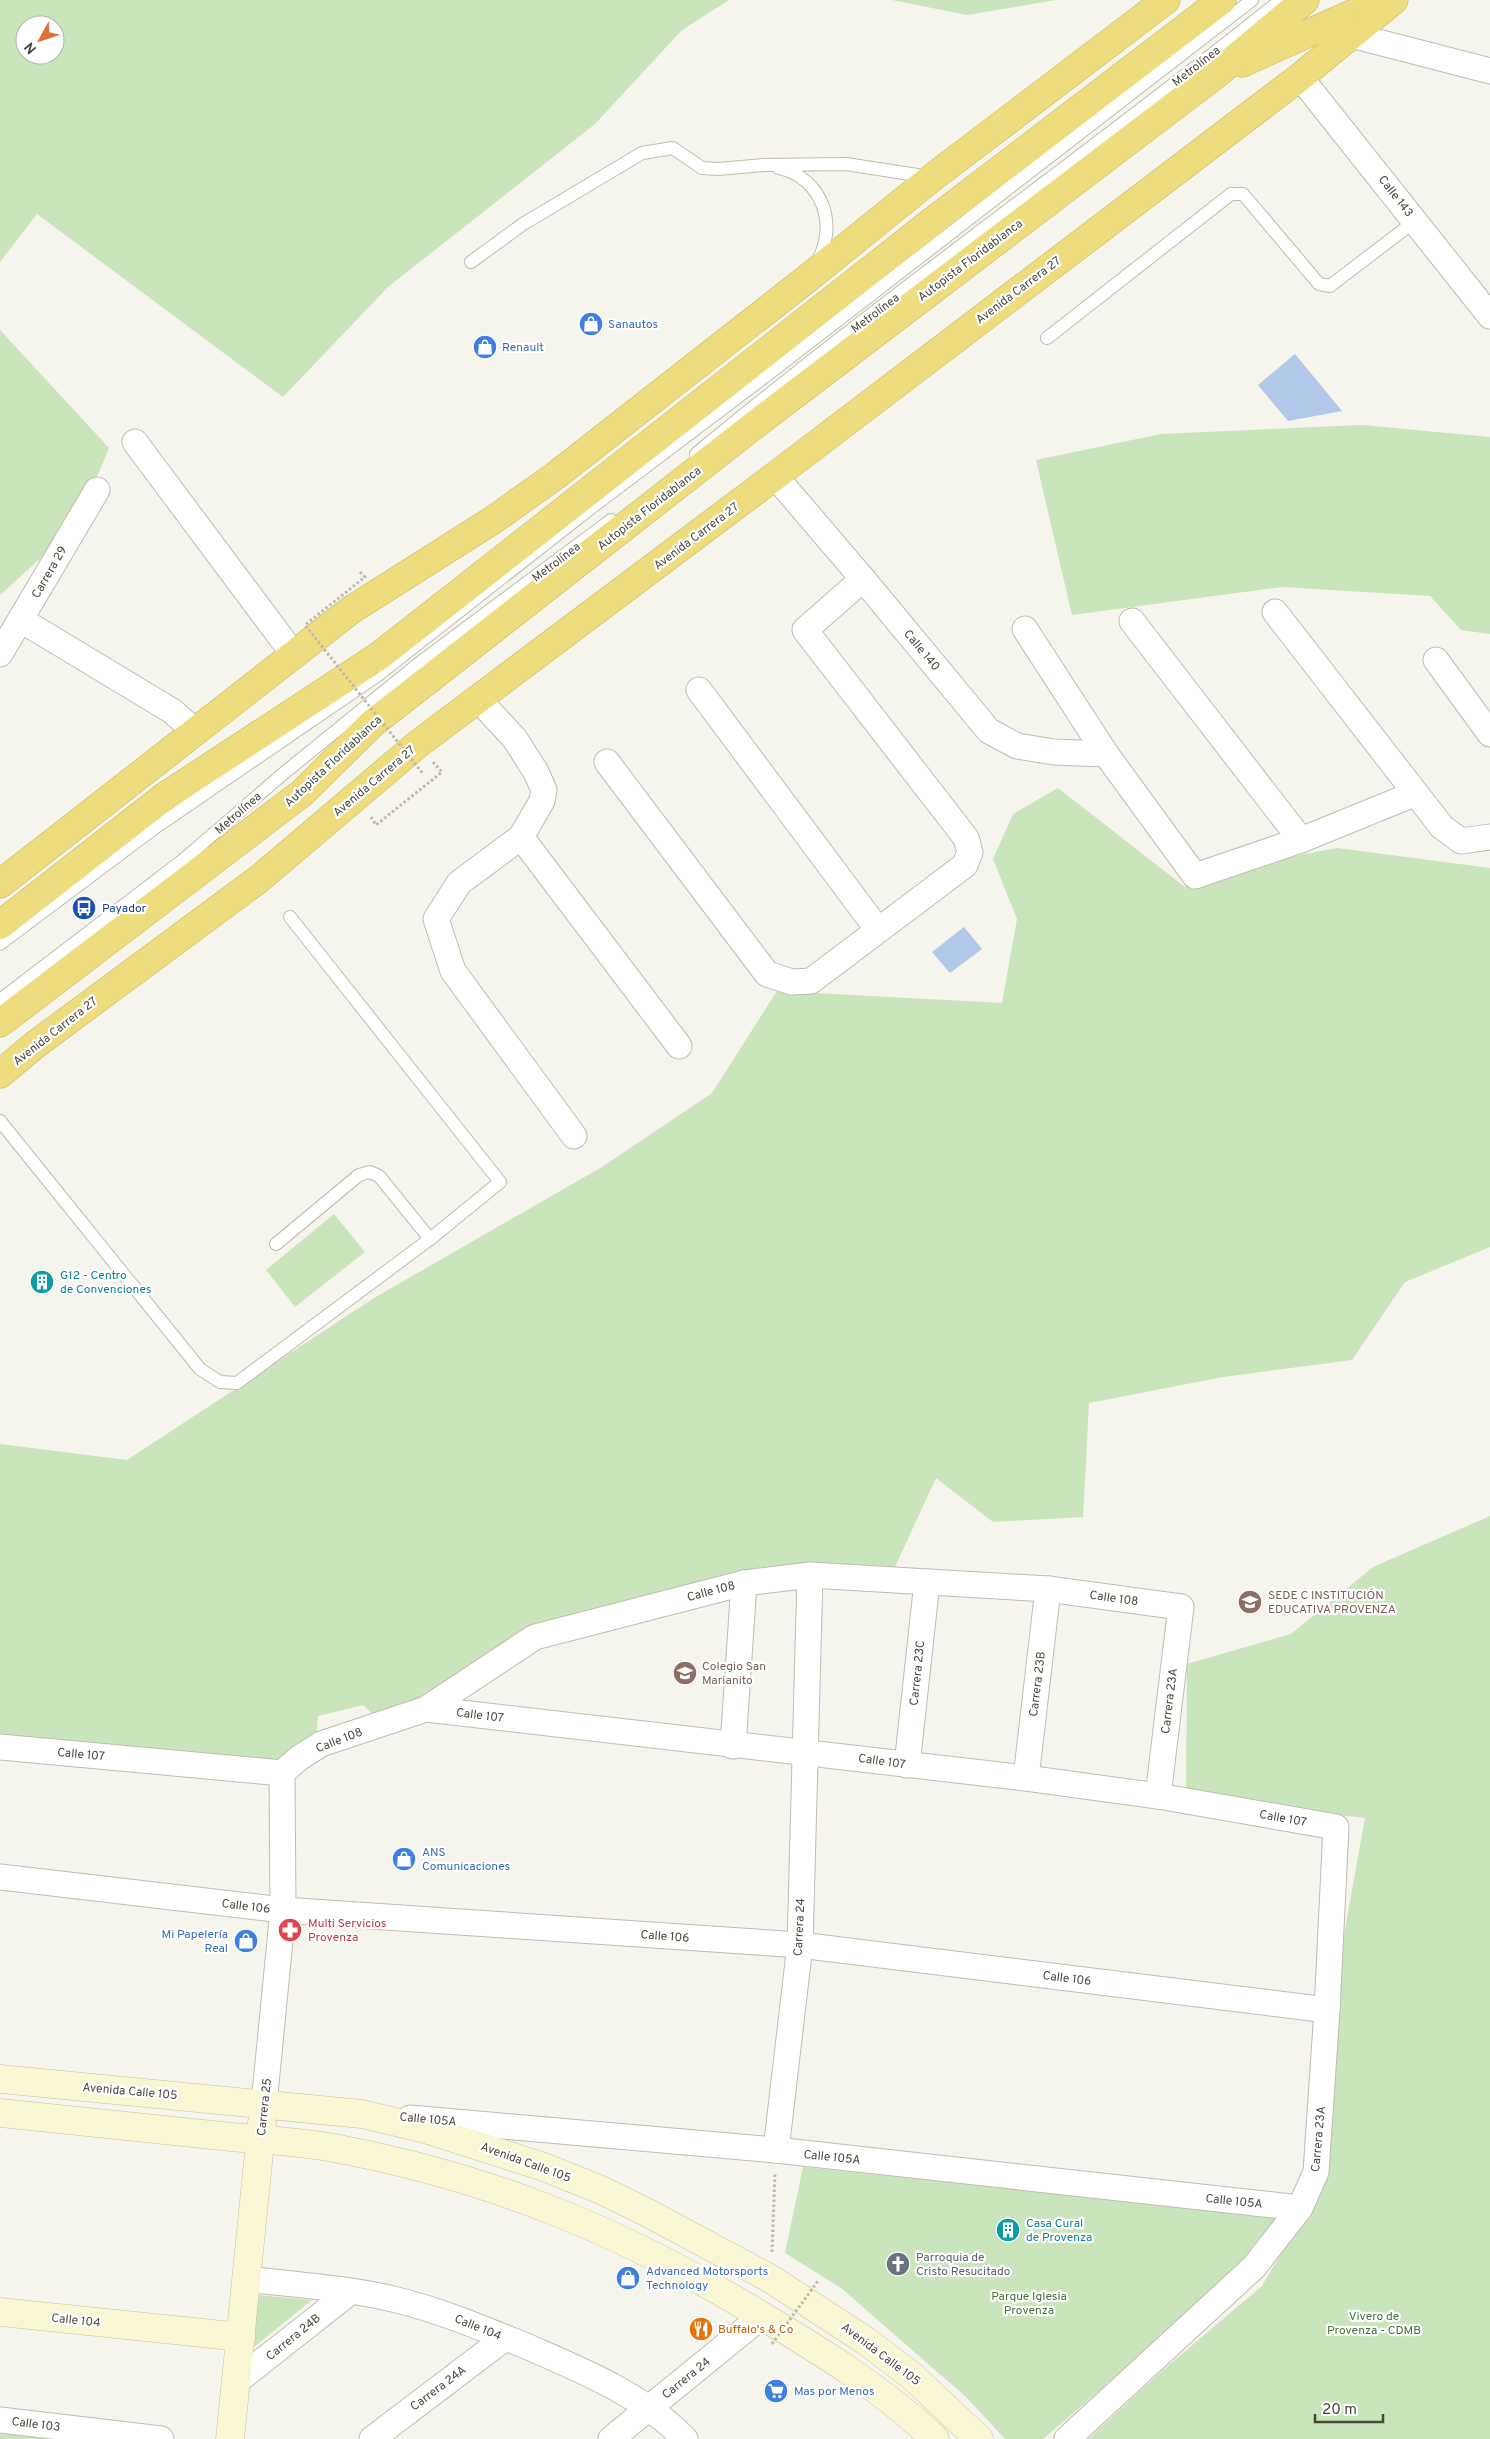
<svg xmlns="http://www.w3.org/2000/svg" width="1490" height="2439" font-family="Overpass,sans-serif">
<style>
.green{fill:#cae4bb;fill-rule:evenodd}
.water{fill:#b2c8e9}
.lines{fill:none;stroke-linecap:round;stroke-linejoin:round}
.lane-casing{stroke:#bfbdb0;stroke-width:14}
.street-casing{stroke:#bfbdb0;stroke-width:27}
.secondary-casing{stroke:#c6c39b;stroke-width:29}
.highway-casing{stroke:#ccb550;stroke-width:29}
.path{stroke:#bfbba3;stroke-width:3;stroke-dasharray:2.5 2.5;stroke-linecap:butt}
.lane{stroke:#fff;stroke-width:12}
.street{stroke:#fff;stroke-width:25}
.secondary{stroke:#f9f7d3;stroke-width:28}
.highway{stroke:#eedd7f;stroke-width:28}
.path-bridge{stroke:#bfbba3;stroke-width:3;stroke-dasharray:2.5 2.5;stroke-linecap:butt}
.labels{text-anchor:middle;stroke-width:4.5;stroke-linejoin:round;paint-order:stroke}
.street-label{font-size:12px;fill:#49463b;stroke:#fff}
.shop-label{font-size:12px;fill:#366cbe;stroke:#fff;text-anchor:start}
.transit-label{font-size:12px;fill:#164399;stroke:#fff;text-anchor:start}
.culture-label{font-size:12px;fill:#0d838f;stroke:#fff;text-anchor:start}
.education-label{font-size:12px;fill:#785e54;stroke:#fff;text-anchor:start}
.health-label{font-size:12px;fill:#be3a42;stroke:#fff;text-anchor:start}
.worship-label{font-size:12px;fill:#5b616d;stroke:#fff;text-anchor:start}
.park-label{font-size:12px;fill:#417534;stroke:#fff}
.food-label{font-size:12px;fill:#c56008;stroke:#fff;text-anchor:start}
</style>
<rect width="100%" height="100%" fill="#f5f4ed"/>
<g class="green">
<path d="M0 0H729L682 30 595 124 388 287 283 397 37 214 0 262ZM25 25H55V55H25Z"/>
<path d="M892 0H1056L967 15Z"/>
<path d="M0 330 109 448 77 525 0 595Z"/>
<path d="M1362 425 1490 437V634L1461 630 1430 596 1282 587 1072 615 1036 460 1161 434Z"/>
<path d="M1058 788 1185 887 1214 871 1337 848 1490 868V1247L1405 1282 1352 1360 1223 1377 1089 1403 1083 1517 993 1522 936 1478 895 1567H813L532 1633 435 1697 376 1717 363 1705 318 1716 316 1739 278 1766 0 1741V1444L127 1460 374 1298 602 1167 712 1093 777 991 1002 1003 1017 919 993 859 1013 814Z"/>
<path d="M334 1214 365 1252 295 1307 266 1270Z"/>
<path d="M1490 1516V2439H1088L1163 2370 1262 2286 1321 2185 1334 1990 1365 1818 1186 1797 1187 1664 1291 1634 1373 1567Z"/>
<path d="M803 2167 1288 2217 1246 2265 1043 2439H1005L965 2396 841 2288 785 2253Z"/>
<path d="M257 2295 312 2300 254 2347Z"/>
<path d="M0 2431 62 2439H0Z"/>
</g>
<g class="water">
<path d="M1295 354 1342 411 1288 421 1258 385Z"/>
<path d="M964 927 982 949 950 973 932 952Z"/>
</g>
<g class="lines">
<g class="lane-casing">
<g id="lane">
<path d="M779 168C823 178 839 226 816 264"/>
<path d="M471 262 523 224 642 153 673 148 702 168 718 169 764 165 846 164 930 177"/>
<path d="M1047 338 1231 194H1243L1319 284 1330 286 1415 221"/>
<path d="M696 454C886 296 1089 154 1281 0"/>
<path d="M0 944 156 827 378 675 587 511 780 365 1252 0"/>
<path d="M0 1000 183 860 284 773 422 661 611 520"/>
<path d="M0 1121 200 1369 220 1382 237 1383 430 1239 500 1182 290 917"/>
<path d="M276 1244 359 1175 370 1172 379 1176 430 1239"/>
</g>
</g>
<g class="street-casing">
<g id="street">
<path d="M1351 35 1490 71"/>
<path d="M1300 77 1490 316"/>
<path d="M135 442 294 655"/>
<path d="M775 476 863 579 989 731 1017 746 1054 752 1106 754"/>
<path d="M1275 612 1442 827 1461 841 1490 837"/>
<path d="M21 620 172 711 195 731"/>
<path d="M1132 621 1301 840"/>
<path d="M1025 629 1106 754 1195 876 1301 840 1414 794"/>
<path d="M0 654 97 490"/>
<path d="M1436 660 1490 734"/>
<path d="M699 690 878 930"/>
<path d="M479 700 515 739 536 772 544 790 542 801 521 837 459 883 436 919 453 971 574 1136"/>
<path d="M607 762 767 974 792 982 811 981 965 865 970 852 966 838 805 630 863 579"/>
<path d="M521 837 679 1046"/>
<path d="M426 1709 1026 1778 1158 1796 1336 1827 1327 2010 1316 2172 1300 2208 1254 2267 1067 2439"/>
<path d="M733 1746 744 1583"/>
<path d="M0 1747 282 1773"/>
<path d="M907 1765 927 1582"/>
<path d="M282 1773 299 1758 321 1744 426 1709 535 1637 744 1583 810 1575 1048 1589 1181 1607 1158 1796"/>
<path d="M1026 1778 1048 1589"/>
<path d="M0 1877 283 1910 800 1945 1327 2010"/>
<path d="M264 2104 283 1910 282 1773"/>
<path d="M410 2118 776 2150 1300 2208"/>
<path d="M776 2150 800 1945 810 1575"/>
<path d="M247 2279C297 2285 348 2288 397 2300 442 2311 484 2329 526 2346 583 2371 641 2394 685 2439"/>
<path d="M236 2382 350 2292"/>
<path d="M0 2420 161 2439"/>
<path d="M372 2439 505 2338"/>
<path d="M611 2439 762 2316"/>
</g>
</g>
<g class="secondary-casing">
<g id="secondary">
<path d="M0 2079 362 2114 425 2129 544 2167 601 2190 646 2212 771 2279 866 2341 912 2376 979 2439"/>
<path d="M0 2113C74 2121 148 2129 222 2136 259 2140 297 2141 334 2148 490 2177 621 2231 757 2313 819 2350 883 2389 935 2439"/>
<path d="M0 2312 241 2337"/>
<path d="M230 2439 262 2123"/>
</g>
</g>
<g class="highway-casing">
<g id="highway">
<path d="M1242 63 1374 4"/>
<path d="M0 884 351 610 493 520 555 476 808 278 933 177 1166 0"/>
<path d="M0 925 164 797 379 656 929 224 1222 0"/>
<path d="M0 1023 302 793 373 723 761 420 1214 76 1305 0"/>
<path d="M0 1074 36 1044 259 879 418 744 775 476 1300 77 1394 0"/>
</g>
</g>
<g class="path">
<path d="M371 817 376 825 442 772 433 762"/>
<path d="M772 2252 775 2173"/>
</g>
<use href="#lane" class="lane"/>
<use href="#street" class="street"/>
<use href="#secondary" class="secondary"/>
<use href="#highway" class="highway"/>
<g class="path-bridge">
<path d="M360 572 365 577 305 625 424 775"/>
<path d="M772 2344 818 2281"/>
</g>
</g>
<defs>
<g id="shop-disc" transform="scale(1.25)"><circle r="9.5" fill="#3f7fe0" stroke="#fff"/><path d="M-5-2.5h2.3a2.7 3.5 0 0 1 5.4 0H5L5.5 6h-11ZM-1.5-2.5h3a1.5 2.3 0 0 0-3 0Z" fill="#fff"/></g>
<g id="bus-disc" transform="scale(1.25)"><circle r="9.5" fill="#1a4fb4" stroke="#fff"/><path d="M-5-6H5V4H4V6H2V4H-2V6H-4V4H-5ZM-3.5-4V0h7V-4ZM-3.5 1.2v1.5H-2V1.2ZM2 1.2v1.5H3.5V1.2Z" fill="#fff"/></g>
<g id="building-disc" transform="scale(1.25)"><circle r="9.5" fill="#0f9aa8" stroke="#fff"/><path d="M-4-6H4V6H1V3H-1V6H-4ZM-2.5-4.3h1.7v1.8h-1.7ZM.8-4.3h1.7v1.8H.8ZM-2.5-1h1.7V.8h-1.7ZM.8-1h1.7V.8H.8Z" fill="#fff"/></g>
<g id="school-disc" transform="scale(1.25)"><circle r="9.5" fill="#8d6e63" stroke="#fff"/><path d="M0-5L7-2L0 1L-7-2ZM-4 1L0 2.5L4 1V4Q0 6-4 4Z" fill="#fff"/></g>
<g id="pharmacy-disc" transform="scale(1.25)"><circle r="9.5" fill="#e0444e" stroke="#fff"/><path d="M-2-6h4v4h4v4h-4v4h-4v-4h-4v-4h4Z" fill="#fff"/></g>
<g id="church-disc" transform="scale(1.25)"><circle r="9.5" fill="#6b7280" stroke="#fff"/><path d="M-1.2-6h2.4v3.5h3.3v2.4h-3.3V6h-2.4V-.1h-3.3v-2.4h3.3Z" fill="#fff"/></g>
<g id="restaurant-disc" transform="scale(1.25)"><circle r="9.5" fill="#e8710a" stroke="#fff"/><path d="M-5-6h1v4h1v-4h1v4h1v-4h1v5L-1.5 .5V6h-2V.5L-5-1ZM5-6V6H3V1.5H1.5Q1.5-4 5-6Z" fill="#fff"/></g>
<g id="supermarket-disc" transform="scale(1.25)"><circle r="9.5" fill="#3f7fe0" stroke="#fff"/><path d="M-6-5.5h2.5l.6 2H6L4.5 2H-2.5L-4.4-4H-6ZM-1.5 3.2a1.3 1.3 0 1 0 .1 0ZM3 3.2a1.3 1.3 0 1 0 .1 0Z" fill="#fff"/></g>
</defs>
<g fill-rule="evenodd">
<use href="#shop-disc" x="591" y="324"/>
<use href="#shop-disc" x="485" y="347"/>
<use href="#bus-disc" x="84" y="908"/>
<use href="#building-disc" x="42" y="1282"/>
<use href="#school-disc" x="1250" y="1602"/>
<use href="#school-disc" x="685" y="1673"/>
<use href="#shop-disc" x="404" y="1859"/>
<use href="#pharmacy-disc" x="290" y="1930"/>
<use href="#shop-disc" x="246" y="1941"/>
<use href="#building-disc" x="1008" y="2230"/>
<use href="#church-disc" x="898" y="2264"/>
<use href="#shop-disc" x="628" y="2278"/>
<use href="#restaurant-disc" x="701" y="2329"/>
<use href="#supermarket-disc" x="776" y="2391"/>
</g>
<g class="labels">
<g class="street-label">
<text transform="translate(1196 66) rotate(-38)" y="4">Metrolínea</text>
<text transform="translate(1396 196) rotate(52)" y="4">Calle 143</text>
<text transform="translate(970 260) rotate(-37)" y="4">Autopista Floridablanca</text>
<text transform="translate(1018 290) rotate(-37)" y="4">Avenida Carrera 27</text>
<text transform="translate(875 313) rotate(-37)" y="4">Metrolínea</text>
<text transform="translate(649 508) rotate(-38)" y="4">Autopista Floridablanca</text>
<text transform="translate(696 536) rotate(-37)" y="4">Avenida Carrera 27</text>
<text transform="translate(556 562) rotate(-37)" y="4">Metrolínea</text>
<text transform="translate(49 572) rotate(-60)" y="4">Carrera 29</text>
<text transform="translate(922 650) rotate(50)" y="4">Calle 140</text>
<text transform="translate(333 761) rotate(-43)" y="4">Autopista Floridablanca</text>
<text transform="translate(374 781) rotate(-40)" y="4">Avenida Carrera 27</text>
<text transform="translate(238 813) rotate(-41)" y="4">Metrolínea</text>
<text transform="translate(55 1031) rotate(-38)" y="4">Avenida Carrera 27</text>
<text transform="translate(711 1591) rotate(-15)" y="4">Calle 108</text>
<text transform="translate(1114 1598) rotate(8)" y="4">Calle 108</text>
<text transform="translate(917 1673) rotate(-84)" y="4">Carrera 23C</text>
<text transform="translate(1037 1684) rotate(-83)" y="4">Carrera 23B</text>
<text transform="translate(1169 1701) rotate(-83)" y="4">Carrera 23A</text>
<text transform="translate(480 1715) rotate(7)" y="4">Calle 107</text>
<text transform="translate(339 1740) rotate(-21)" y="4">Calle 108</text>
<text transform="translate(81 1754) rotate(5)" y="4">Calle 107</text>
<text transform="translate(882 1761) rotate(8)" y="4">Calle 107</text>
<text transform="translate(1283 1818) rotate(10)" y="4">Calle 107</text>
<text transform="translate(246 1906) rotate(7)" y="4">Calle 106</text>
<text transform="translate(799 1927) rotate(-87)" y="4">Carrera 24</text>
<text transform="translate(665 1936) rotate(4)" y="4">Calle 106</text>
<text transform="translate(1067 1978) rotate(7)" y="4">Calle 106</text>
<text transform="translate(130 2091) rotate(5)" y="4">Avenida Calle 105</text>
<text transform="translate(264 2107) rotate(-84)" y="4">Carrera 25</text>
<text transform="translate(428 2119) rotate(5)" y="4">Calle 105A</text>
<text transform="translate(1318 2139) rotate(-85)" y="4">Carrera 23A</text>
<text transform="translate(832 2157) rotate(6)" y="4">Calle 105A</text>
<text transform="translate(526 2162) rotate(20)" y="4">Avenida Calle 105</text>
<text transform="translate(1234 2201) rotate(6)" y="4">Calle 105A</text>
<text transform="translate(76 2320) rotate(6)" y="4">Calle 104</text>
<text transform="translate(478 2327) rotate(22)" y="4">Calle 104</text>
<text transform="translate(293 2337) rotate(-39)" y="4">Carrera 24B</text>
<text transform="translate(881 2354) rotate(37)" y="4">Avenida Calle 105</text>
<text transform="translate(686 2378) rotate(-39)" y="4">Carrera 24</text>
<text transform="translate(438 2388) rotate(-37)" y="4">Carrera 24A</text>
<text transform="translate(36 2424) rotate(7)" y="4">Calle 103</text>
</g>
<g class="shop-label">
<text x="608" y="328">Sanautos</text>
<text x="502" y="351">Renault</text>
<text x="422" y="1856">ANS<tspan x="422" dy="14">Comunicaciones</tspan></text>
<text x="228" y="1938" text-anchor="end">Mi Papelería<tspan x="228" dy="14">Real</tspan></text>
<text x="646" y="2275">Advanced Motorsports<tspan x="646" dy="14">Technology</tspan></text>
<text x="794" y="2395">Mas por Menos</text>
</g>
<g class="transit-label">
<text x="102" y="912">Payador</text>
</g>
<g class="culture-label">
<text x="60" y="1279">G12 - Centro<tspan x="60" dy="14">de Convenciones</tspan></text>
<text x="1026" y="2227">Casa Cural<tspan x="1026" dy="14">de Provenza</tspan></text>
</g>
<g class="education-label">
<text x="1268" y="1599">SEDE C INSTITUCIÓN<tspan x="1268" dy="14">EDUCATIVA PROVENZA</tspan></text>
<text x="702" y="1670">Colegio San<tspan x="702" dy="14">Marianito</tspan></text>
</g>
<g class="health-label">
<text x="308" y="1927">Multi Servicios<tspan x="308" dy="14">Provenza</tspan></text>
</g>
<g class="worship-label">
<text x="916" y="2261">Parroquia de<tspan x="916" dy="14">Cristo Resucitado</tspan></text>
</g>
<g class="park-label">
<text x="1029" y="2300">Parque Iglesia<tspan x="1029" dy="14">Provenza</tspan></text>
<text x="1374" y="2320">Vivero de<tspan x="1374" dy="14">Provenza - CDMB</tspan></text>
</g>
<g class="food-label">
<text x="718" y="2333">Buffalo's &amp; Co</text>
</g>
</g>
<g transform="translate(40 40) rotate(230)"><circle r="24" fill="#ffffff" stroke="#b6b5b1"/>
<path d="M0-4L9 19L0 12L-9 19Z" fill="#e17038"/>
<text y="-8" font-size="14" font-weight="bold" text-anchor="middle" fill="#49463b">N</text>
</g>
<path d="M1315 2414v8h68v-8" fill="none" stroke="#49463b" stroke-width="2.5"/>
<text x="1322" y="2414" font-size="15" fill="#49463b" stroke="#ffffff" stroke-width="4" paint-order="stroke">20 m</text>
</svg>
